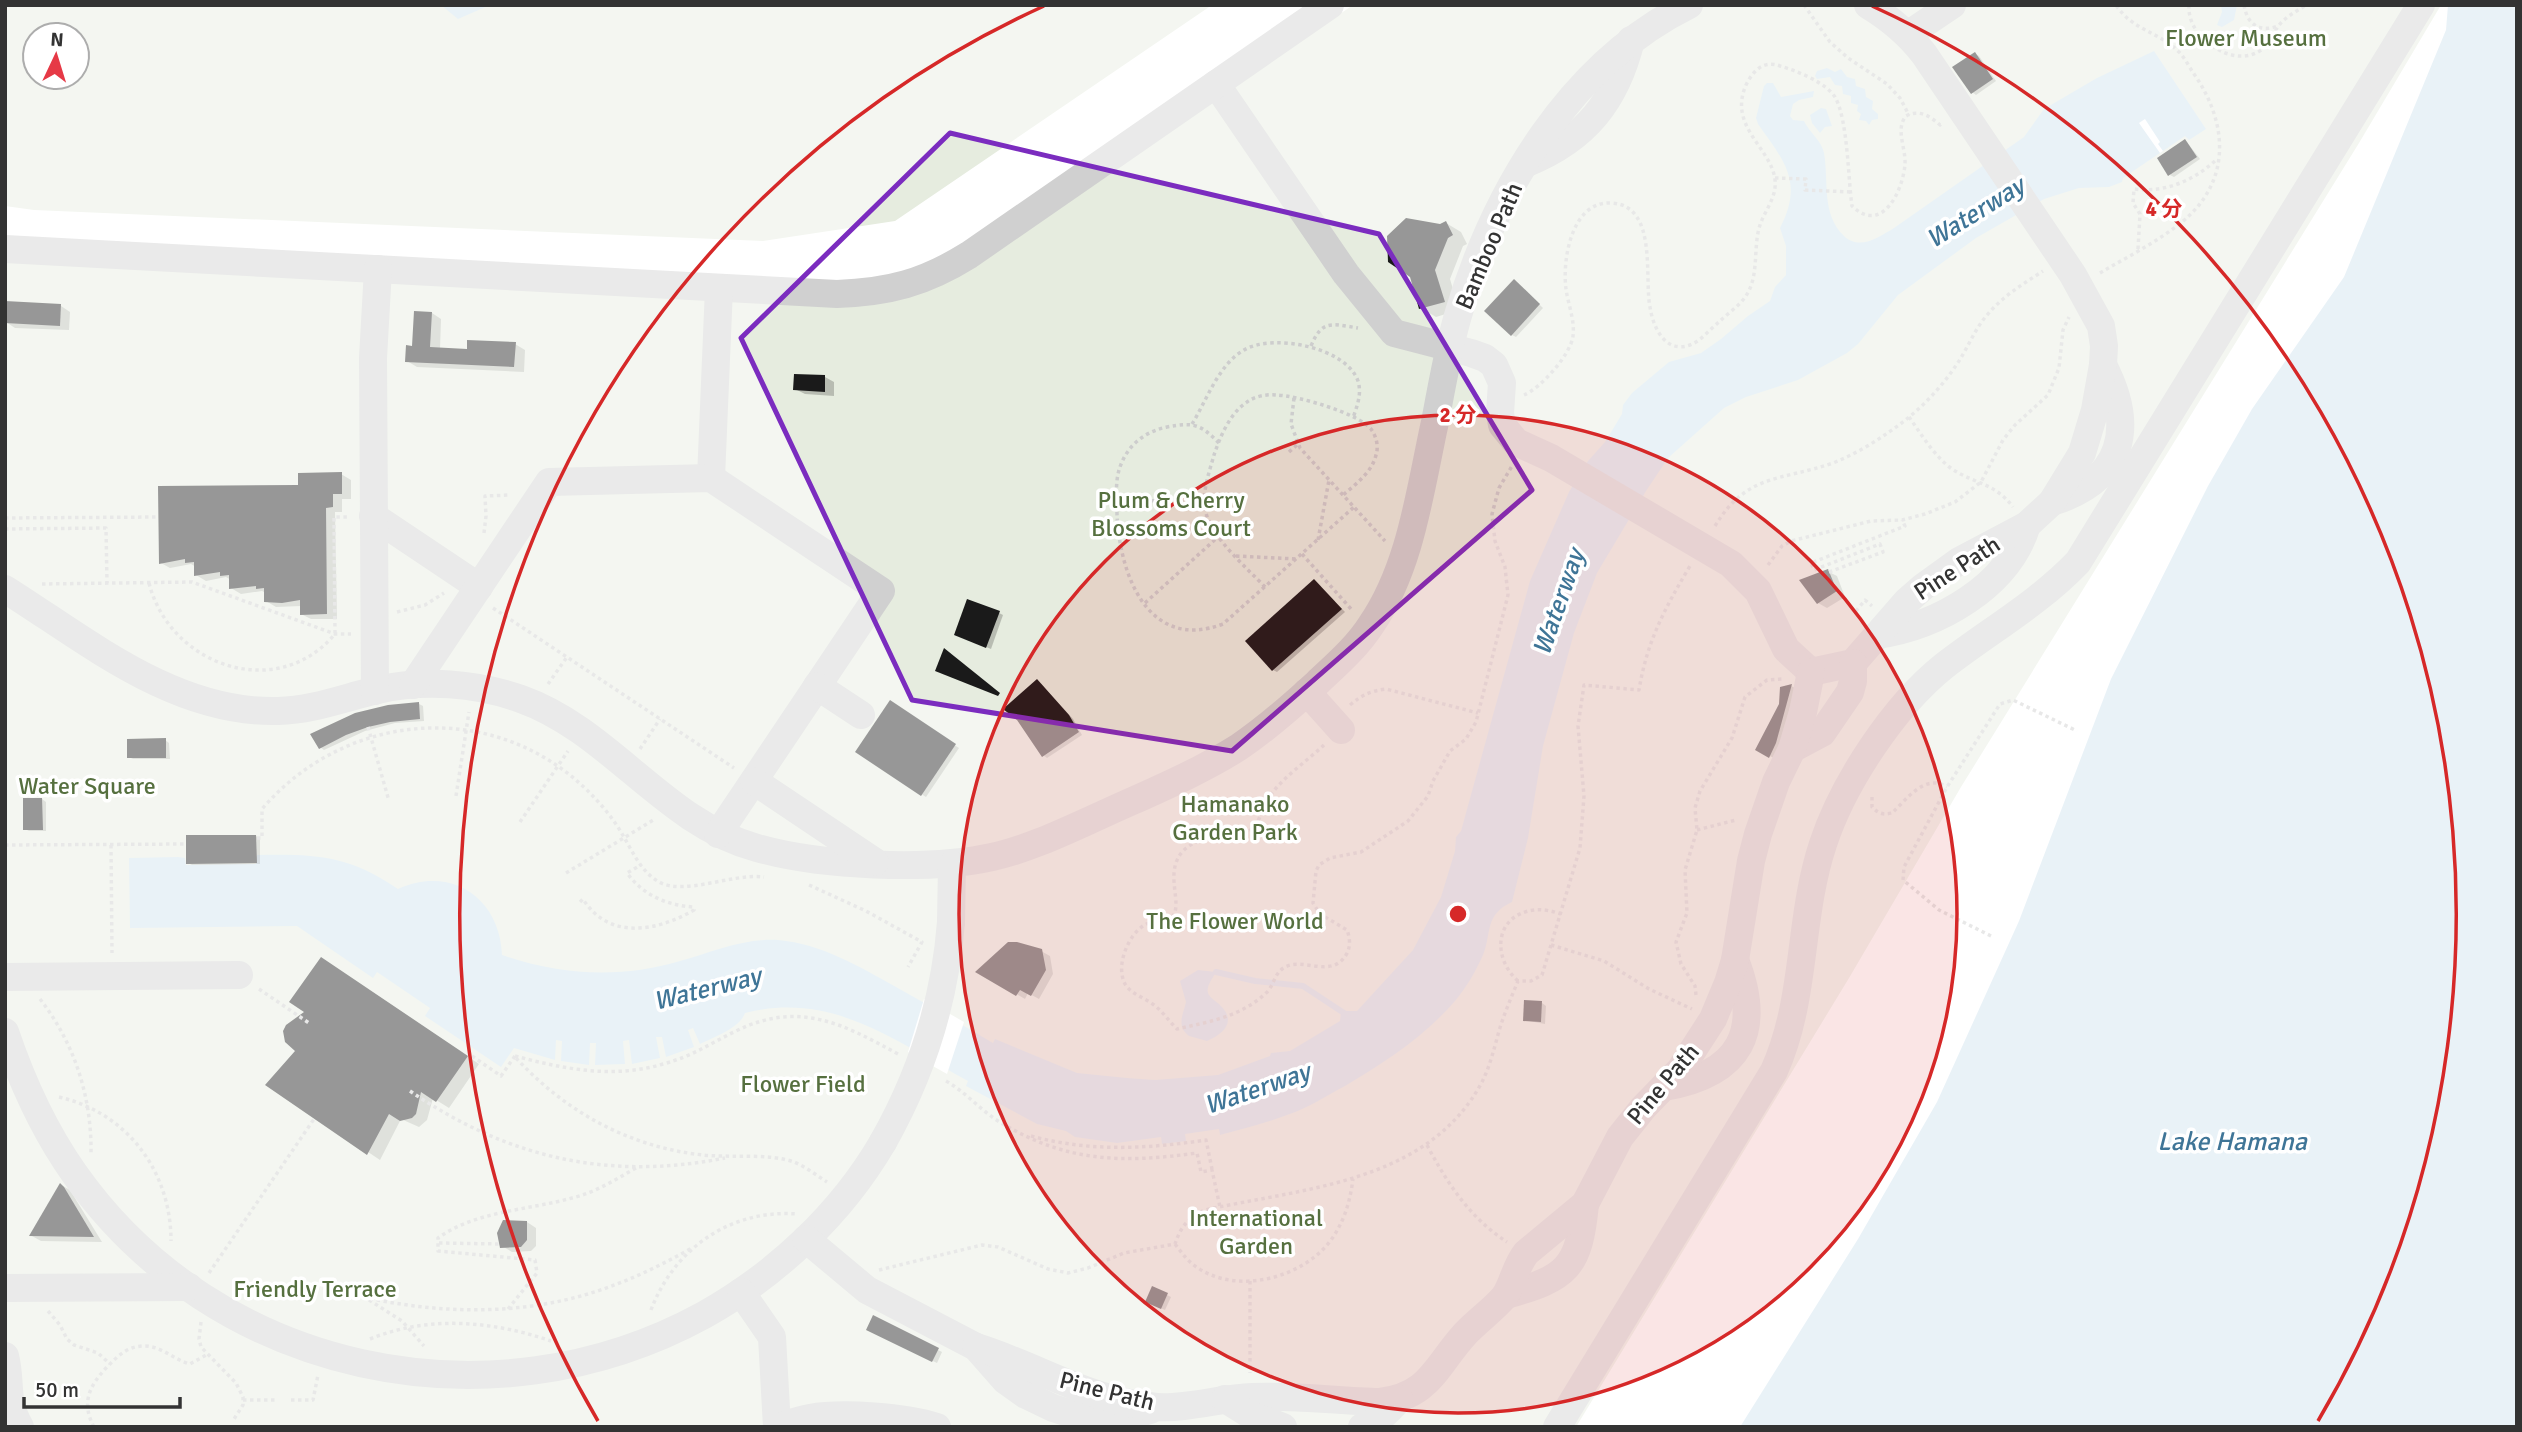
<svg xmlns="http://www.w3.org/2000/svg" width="2522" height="1432" font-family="Signika,'Noto Sans JP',sans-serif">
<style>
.green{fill:#e6ecdf;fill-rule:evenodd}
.water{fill:#cfe2ee}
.pier{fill:#fff}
.shadow{fill:#0003}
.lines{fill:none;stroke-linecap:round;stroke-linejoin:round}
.stream{stroke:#cfe2ee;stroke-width:6}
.building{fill:#1a1a1a}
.path{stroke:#cdcdcd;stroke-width:3.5;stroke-dasharray:3.5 3.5;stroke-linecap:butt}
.minor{stroke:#d0d0d0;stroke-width:28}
.minor-bridge{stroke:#d0d0d0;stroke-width:28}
.marked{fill:none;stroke:#7b2cbf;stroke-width:5;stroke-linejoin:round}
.ring{fill:none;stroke:#d62828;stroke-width:3.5}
.labels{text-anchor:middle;stroke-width:7;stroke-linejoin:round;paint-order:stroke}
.park-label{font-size:24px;fill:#56703f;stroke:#fff}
.street-label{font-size:24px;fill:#333;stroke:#fff}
.water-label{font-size:26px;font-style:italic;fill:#3f7597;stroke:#fff}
.centre{fill:#d62828;stroke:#fff;stroke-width:3.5}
.ring-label{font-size:21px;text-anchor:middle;font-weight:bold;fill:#d62828;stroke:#fff;stroke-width:7;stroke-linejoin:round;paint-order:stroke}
</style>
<rect width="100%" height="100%" fill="#fff"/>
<g class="green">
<path d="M5 5H1212L895 221 763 241 34 210 5 206ZM35 35H77V77H35Z"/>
<path d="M1353 5H2441L2359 143 1961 787 1849 978 1576 1427H5V260L834 306C886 305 909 300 956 278Z"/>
</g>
<g class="water">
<path d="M441 5H490L458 19Z"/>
<path d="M2221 5H2237L2234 20 2222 27 2217 25 2222 12Z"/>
<path d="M2448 5H2517V1427H1740L1858 1239 1937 1102 2019 921 2111 679 2208 486 2252 409 2344 277 2446 30Z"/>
<path d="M2154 51 2206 129 2189 140 2185 136 2123 178 2122 182 2109 187 2079 188 2044 199 1976 238 1898 295 1858 344 1847 353 1798 380 1746 397 1724 408 1668 458 1646 491 1597 573 1574 633 1543 746 1528 838 1512 902C1484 915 1492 933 1483 955 1476 971 1466 988 1455 1001 1424 1037 1385 1062 1345 1086 1326 1096 1308 1108 1287 1115 1266 1123 1242 1129 1220 1135L1219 1129 1185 1134 1186 1141 1162 1144 1161 1137 1117 1143 1075 1137 1066 1131 1037 1124 966 1086 968 1081C895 1041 833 991 745 1013 740 1028 714 1037 700 1044L693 1028 688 1030 694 1047 666 1057 662 1037H656L660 1058 632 1064 629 1040 623 1041 625 1064 595 1065 596 1043H590L589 1065 561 1061 562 1041 556 1040 555 1060 514 1048 501 1067 425 1016 430 1008 377 972 373 978 297 926 130 928 129 858 178 857 185 858 186 865 256 864 257 855C316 854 348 855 398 889 451 865 500 898 502 955 560 975 620 979 680 961 713 952 743 938 778 940 822 944 858 966 896 987 928 1005 961 1024 993 1043L995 1039 1077 1073 1127 1078 1155 1080 1218 1075 1270 1056 1271 1053 1290 1051 1340 1021 1341 1011H1357L1413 950 1441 897 1455 851 1456 837 1461 831 1530 581 1569 492 1588 461 1605 442 1622 414 1623 405 1632 393 1669 362 1701 353 1721 339 1748 316 1770 301 1775 287 1786 275V246L1780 228C1804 182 1784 161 1758 124L1756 118 1764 86 1767 83H1773L1781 97 1814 91 1813 97 1799 100 1793 104 1790 116 1793 120 1804 121C1809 132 1822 141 1824 153 1829 181 1821 214 1844 236 1860 251 1879 237 1894 228L2024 137 2044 109 2097 78Z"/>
<path d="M1827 68 1835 72 1841 69 1847 77 1855 79 1856 86 1865 89 1866 97 1873 101 1872 109 1878 114V119L1872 120 1869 125 1866 121 1859 120 1861 114 1857 111 1858 105 1851 103V96L1843 94 1842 86 1835 85 1830 77 1817 79 1815 76 1817 71Z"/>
<path d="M1821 108 1826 109 1832 126 1825 127 1820 133 1812 123 1810 115Z"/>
<path d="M1198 970 1216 972C1213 978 1206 986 1208 993 1210 998 1216 1001 1220 1005 1237 1021 1224 1034 1207 1041L1189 1036C1176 1026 1183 1015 1186 1002L1180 981Z"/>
</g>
<g class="pier">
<path d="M2145 119 2160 142 2158 144 2163 151 2160 153 2139 123Z"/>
<path d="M924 999 964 1022 947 1074 908 1052Z"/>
</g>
<g class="shadow">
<path d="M1975 54 1979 56 1996 81 1976 95 1972 92Z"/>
<path d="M2186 141 2200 159 2174 177 2170 175Z"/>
<path d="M1446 223 1461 232 1467 244 1463 246 1450 279 1459 310 1436 317 1421 308 1441 226Z"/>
<path d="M1518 284 1543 308 1516 337 1512 335Z"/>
<path d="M61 306 70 312 69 330 15 328 6 322Z"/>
<path d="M432 313 441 319 440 349 469 351 515 344 525 350 524 372 417 367 407 361Z"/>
<path d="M825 377 834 382V396L805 394 795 389Z"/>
<path d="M341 474 351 480V499H342V512H335L337 619H311L301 614V606L276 607 266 601V593L262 591 241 594 231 588V580L226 577 206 581 196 575V567L191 564 170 568 161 563 300 486Z"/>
<path d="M1827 571 1837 576 1845 597 1827 608 1818 603Z"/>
<path d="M1315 581 1345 612 1277 672 1273 670Z"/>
<path d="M999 613 1003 615 991 649 960 636Z"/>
<path d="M1041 684 1073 719 1082 735 1047 758 1043 755Z"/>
<path d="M1791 686 1795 688 1780 746 1774 758 1757 750Z"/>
<path d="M890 703 959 748 926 797 857 752Z"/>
<path d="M419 704 423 706 424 721 395 723 365 731 324 750 320 747 313 735Z"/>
<path d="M165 740 169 743 170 759H133L129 757Z"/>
<path d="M42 799 46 802V831H29L25 829Z"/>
<path d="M256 836 260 839V864L192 865 188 863Z"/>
<path d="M1041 951 1050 956 1053 974 1039 999 1028 993 1025 999 978 972Z"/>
<path d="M333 966 479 1064 449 1108 433 1098 427 1120 419 1127 401 1119 380 1160 268 1085 297 1051 307 1012Z"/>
<path d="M1542 1003 1546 1006 1545 1024 1524 1020Z"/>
<path d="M61 1185 70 1190 102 1242 41 1241 32 1236Z"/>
<path d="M527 1222 536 1228V1246L531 1251 512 1252 502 1246Z"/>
<path d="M1167 1295 1171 1297 1165 1310 1151 1304Z"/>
<path d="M874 1317 942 1352 937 1363 868 1330Z"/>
</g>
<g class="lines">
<path class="stream" d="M1216 972 1255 981 1303 986 1347 1015"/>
</g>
<g class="building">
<path d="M1975 52 1993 79 1971 94 1952 67Z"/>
<path d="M2185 139 2197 157 2168 176 2157 158Z"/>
<path d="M1406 218 1440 224 1446 221 1453 235 1448 238 1435 270 1445 302 1419 309 1410 277 1388 262 1387 236Z"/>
<path d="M1514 279 1540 304 1511 336 1484 311Z"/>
<path d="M5 301 61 304 60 326 5 323Z"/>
<path d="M414 311 432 312 430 347 467 349V340L516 342 514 367 405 362 406 345 412 346Z"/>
<path d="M794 374 825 375V392L793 390Z"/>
<path d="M342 472V494H333V507L326 508 327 614 300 615V600L282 603 264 602V588L256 589V586L229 589V575L220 576V572L194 576V562L185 563V559L159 564 158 486 298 485V473Z"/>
<path d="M1828 569 1837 591 1817 604 1799 580Z"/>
<path d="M1314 579 1342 609 1272 671 1245 641Z"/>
<path d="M967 599 1000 611 986 648 954 635Z"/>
<path d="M944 648 1000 693 998 696 935 671Z"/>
<path d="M1037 679 1069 715 1079 732 1042 757 1017 720 1003 709Z"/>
<path d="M1792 684 1776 743 1769 758 1755 750 1779 704 1780 687Z"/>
<path d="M890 700 956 744 921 796 855 752Z"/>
<path d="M419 702 420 719 390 722 368 727 346 735 319 749 310 734 355 713 388 705Z"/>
<path d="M166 738V758H127V739Z"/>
<path d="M23 798H42L43 830H23Z"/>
<path d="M186 835H256L257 863 186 864Z"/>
<path d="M1008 942H1017L1042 949 1046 970 1031 996 1020 990 1016 996 975 972Z"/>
<path d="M321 957 468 1056 436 1102 421 1092 416 1114 412 1118 400 1121 389 1114 367 1155 265 1085 295 1051 285 1042 283 1031 286 1025 304 1012 289 1002Z"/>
<path d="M1524 1000 1542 1001 1541 1022 1523 1021Z"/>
<path d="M60 1183 64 1187 94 1237 29 1236Z"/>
<path d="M503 1220 527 1221V1240L521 1247 500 1248 497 1233Z"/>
<path d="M1152 1286 1168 1293 1161 1309 1145 1302Z"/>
<path d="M873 1315 939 1348 932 1362 866 1330Z"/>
</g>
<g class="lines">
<g class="path">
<path d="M1804 5 1830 42 1848 58 1887 84 1900 98 1909 115"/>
<path d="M2189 5C2188 20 2196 33 2207 42 2226 58 2252 63 2269 43 2274 37 2275 29 2280 24 2287 16 2297 11 2306 5"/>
<path d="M2244 5C2247 24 2259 33 2278 26"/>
<path d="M1775 178 1806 179 1805 190 1851 192"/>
<path d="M2138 249 2140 214 2133 203 2134 189C2166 193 2195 180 2217 159"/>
<path d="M2100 273C2127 257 2157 242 2182 222 2232 181 2228 123 2194 74 2189 67 2185 58 2179 52 2158 31 2133 31 2116 5"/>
<path d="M1311 346C1322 319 1332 324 1358 328"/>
<path d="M1524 395C1541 388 1571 354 1573 336 1575 320 1568 304 1566 289 1562 259 1572 200 1612 203 1658 206 1644 278 1650 307 1653 327 1665 354 1690 345 1701 341 1710 329 1719 322 1726 315 1736 308 1742 301 1761 280 1752 249 1760 225 1765 210 1777 197 1775 180 1772 148 1726 126 1747 83 1754 70 1764 60 1780 66 1797 71 1825 82 1835 97 1848 120 1848 179 1852 206 1882 235 1903 191 1905 164 1906 148 1895 129 1906 116 1919 109 1930 116 1940 125L1942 123"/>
<path d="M1294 398 1291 424 1300 448 1385 541"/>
<path d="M1909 417C1922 435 1934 456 1952 469 1975 484 1995 483 2013 507"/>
<path d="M1192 424C1207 400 1218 365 1244 350 1273 333 1346 347 1358 381 1362 394 1357 406 1353 418"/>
<path d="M1219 443C1200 424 1194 422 1167 427 1147 431 1130 443 1122 462 1114 479 1117 497 1117 515 1120 575 1148 652 1223 624L1354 507"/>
<path d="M1289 452 1298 444"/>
<path d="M1117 502 1204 499"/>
<path d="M5 518 158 517"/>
<path d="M1715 526C1747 473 1781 481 1833 463 1853 455 1872 444 1889 432 1916 414 1939 391 1957 364 1968 348 1975 328 1988 314 2003 296 2023 284 2043 271"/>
<path d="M5 529 106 528 107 583"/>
<path d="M484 533 486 516 485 496 510 495"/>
<path d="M1318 540 1329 480"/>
<path d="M1302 554 1352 610"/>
<path d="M1236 556 1296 559"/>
<path d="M1768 565 1782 546 1791 541 1871 521 1902 520 1925 514 1955 502 1981 482 2003 440 2015 425 2048 395 2059 368 2063 330 2069 317"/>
<path d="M1829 572 1883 552 1880 544 1814 570 1811 563 1905 526 1902 520"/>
<path d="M149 583C170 666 277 703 335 634L334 517H350"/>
<path d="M42 584 192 582 335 634H351"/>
<path d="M1265 587C1247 568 1212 538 1206 513 1201 494 1209 473 1214 455 1220 437 1230 413 1247 402 1255 396 1267 394 1277 395 1298 396 1358 413 1371 429 1376 436 1379 446 1376 455 1372 472 1356 484 1343 495"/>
<path d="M1145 603 1219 536"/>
<path d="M493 608 734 768"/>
<path d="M1856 611 1865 600 1872 606"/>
<path d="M397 612 425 605 444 593"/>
<path d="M548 684 567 657"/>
<path d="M1350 705C1362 695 1370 691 1386 689L1478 713"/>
<path d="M368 727 389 801"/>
<path d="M1324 745C1307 761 1283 777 1270 796 1261 809 1261 823 1248 832 1228 847 1204 830 1183 851 1163 873 1184 904 1172 917 1166 924 1160 920 1152 922 1133 926 1119 956 1122 974 1124 993 1141 995 1154 1005 1163 1012 1169 1021 1177 1029 1209 1022 1242 1016 1266 993 1274 986 1274 973 1285 967 1304 957 1331 979 1346 955 1351 947 1350 938 1347 930L1320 914 1313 903 1316 871 1319 865 1330 858 1361 852 1408 821 1428 796 1433 781 1450 751 1466 739 1476 722 1508 595 1505 567 1495 541 1492 514 1499 488 1512 466"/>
<path d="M640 749 660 719"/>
<path d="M456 796 469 712"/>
<path d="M1872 797V807C1879 814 1883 815 1892 813 1907 799 1925 773 1947 787"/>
<path d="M520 822 568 751"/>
<path d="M1697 830 1736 820"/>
<path d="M257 838H262V809C346 711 493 698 588 791 600 803 612 817 621 832 632 850 640 871 659 882 685 896 732 873 764 877"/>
<path d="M5 845 186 844"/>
<path d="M111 845 112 953"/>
<path d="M566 873 655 819"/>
<path d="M809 885 866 911 922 942 908 967"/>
<path d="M580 902 583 899C609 941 658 931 694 910L693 907C666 905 643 895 627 873L641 865"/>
<path d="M1991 936 1939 910 1903 880 1904 867 1947 787 2000 704 2013 700 2077 731"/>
<path d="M1551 945 1604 961 1649 989 1692 1009"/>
<path d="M1518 981C1492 958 1494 915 1534 910 1543 909 1552 911 1561 914"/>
<path d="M259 989 309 1023"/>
<path d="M1696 995 1695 986 1681 964 1676 942 1687 913 1685 870 1697 830 1695 808 1700 791 1732 738 1745 697 1767 680 1782 679"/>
<path d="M40 999C75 1044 92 1098 91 1155"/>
<path d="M472 1056 501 1076 515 1056"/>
<path d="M515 1056C564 1069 613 1079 663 1064 693 1056 709 1044 736 1031 799 1000 843 1024 898 1054"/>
<path d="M516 1058C566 1112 629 1147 703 1155 731 1158 769 1153 794 1162 806 1167 816 1175 827 1182"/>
<path d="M946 1081C967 1093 982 1112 1003 1124 1069 1163 1124 1163 1197 1153L1201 1172 1212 1170 1220 1207"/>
<path d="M410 1091C508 1158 608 1181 725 1158"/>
<path d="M59 1097C128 1113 171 1172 171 1241"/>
<path d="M1031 1136C1090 1152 1146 1149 1206 1140L1212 1169"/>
<path d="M1427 1145C1447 1183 1470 1218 1507 1242"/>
<path d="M439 1243 500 1244"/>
<path d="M1175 1244C1182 1253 1188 1262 1198 1268 1238 1295 1303 1278 1331 1240 1344 1222 1350 1202 1353 1179"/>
<path d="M879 1270 982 1245 998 1247 1048 1269 1068 1273 1088 1268 1124 1253 1175 1244C1181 1226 1188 1218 1205 1210 1304 1188 1428 1183 1482 1082 1490 1066 1494 1049 1499 1031 1504 1014 1511 998 1518 981H1531L1542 975 1580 848 1584 796 1578 726 1584 685 1639 690C1647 641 1665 608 1690 566"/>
<path d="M209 1273 314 1119"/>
<path d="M1250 1281V1373"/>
<path d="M254 1297C290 1284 326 1284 362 1297"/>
<path d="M363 1297C444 1315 530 1316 609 1287 637 1277 665 1263 692 1248"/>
<path d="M369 1300 402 1321 424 1346"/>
<path d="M508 1309 537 1273 535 1260 438 1251V1238C475 1211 529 1210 572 1198 596 1192 615 1180 636 1168"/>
<path d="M651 1310C674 1249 730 1209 797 1214"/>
<path d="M48 1311 60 1325 67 1339 74 1345 98 1353 110 1364"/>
<path d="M201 1322 199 1339 201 1347 236 1383 243 1397V1405L234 1419"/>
<path d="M370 1339C429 1315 493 1321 551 1341"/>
<path d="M243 1400H277"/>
<path d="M291 1400H313L318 1375"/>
<path d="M94 1427C81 1403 89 1386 107 1367 118 1356 127 1346 144 1346 162 1346 174 1360 190 1364L208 1354"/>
</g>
<g class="minor">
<path d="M1909 34 1952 5"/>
<path d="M1216 84 1346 274 1394 333 1471 353 1485 358 1494 365 1502 383 1500 413 1502 425 1516 442 1551 458 1731 564 1758 591 1786 649 1811 672"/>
<path d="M1527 163C1586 139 1616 101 1631 40"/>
<path d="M5 249 837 294C889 292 924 283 969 255L1330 5"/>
<path d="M711 478 719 288"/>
<path d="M2052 502C2123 480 2136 428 2103 365"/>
<path d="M373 516 479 587"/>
<path d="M5 589C89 642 175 714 278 711 313 710 343 698 377 690 424 679 476 683 521 699 611 731 664 823 757 848 820 866 929 871 992 857 1030 849 1072 828 1108 812 1152 792 1198 773 1239 747 1267 728 1292 706 1317 683 1336 665 1357 647 1371 625 1411 567 1420 490 1435 422 1442 386 1448 348 1459 312 1496 189 1571 63 1689 5"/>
<path d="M1877 635C1938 626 2008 587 2027 525"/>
<path d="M1811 672 1853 663 1907 601 1923 587 1959 561 2027 525 2052 502 2082 453 2095 410 2103 365 2104 346 2101 326 2073 275 1924 54C1908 33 1891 19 1868 5"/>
<path d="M413 685 549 482 711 478 881 591 718 834"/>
<path d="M817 686 861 715"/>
<path d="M375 691 373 358 378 269"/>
<path d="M1307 692 1341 730"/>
<path d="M1792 749 1822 733 1850 692 1853 681V663"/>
<path d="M754 781 875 862"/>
<path d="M951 922 952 865"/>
<path d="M5 977 239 975"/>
<path d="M5 1032C22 1082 43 1129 74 1173 215 1374 490 1432 704 1315 777 1274 841 1214 883 1142"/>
<path d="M1664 1087C1741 1074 1763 1031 1735 960"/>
<path d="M806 1239 867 1290 976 1347 1005 1380 1026 1395 1053 1408 1075 1415 1107 1419 1132 1415 1150 1410"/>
<path d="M5 1288 189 1287"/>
<path d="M741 1292 772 1337 777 1427"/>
<path d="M1506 1295C1567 1278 1579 1268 1585 1204"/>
<path d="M976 1347C1038 1366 1091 1402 1157 1407 1187 1409 1222 1398 1252 1397 1295 1395 1337 1401 1380 1402 1430 1396 1435 1367 1465 1334 1477 1321 1493 1310 1504 1297 1512 1287 1515 1267 1526 1253L1585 1204 1620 1137 1643 1108 1680 1070 1713 1019 1728 983 1735 960 1751 861 1758 834 1776 782 1792 749 1803 712 1811 672"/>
<path d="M5 1356C12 1384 4 1399 20 1427"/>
<path d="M1225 1399 1249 1414 1283 1427"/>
<path d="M778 1427C788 1424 799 1420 810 1418 843 1412 905 1417 937 1427"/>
<path d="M1362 1427C1378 1421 1388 1412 1399 1399"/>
<path d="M1557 1427 1774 1071C1807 998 1798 919 1823 844 1843 783 1894 706 1944 666 1989 631 2039 603 2078 562L2421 5"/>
</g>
<path class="minor-bridge" d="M883 1142C922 1073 945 1001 951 922"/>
</g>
<path d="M0 0H2522V1432H0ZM950 133 1379 234 1532 490 1232 751 912 700 741 338Z" fill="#fff" fill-opacity=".55" fill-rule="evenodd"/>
<path class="marked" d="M950 133 1379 234 1532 490 1232 751 912 700 741 338Z"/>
<circle cx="1458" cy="914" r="499" fill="#d62828" fill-opacity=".12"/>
<g class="ring">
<circle cx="1458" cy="914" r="499"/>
<path d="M598 1421A998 998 0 0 1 1044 6M1872 6A998 998 0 0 1 2318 1421"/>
</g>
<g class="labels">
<g class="park-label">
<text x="2246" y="46">Flower Museum</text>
<text x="1171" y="508">Plum &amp; Cherry<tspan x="1171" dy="28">Blossoms Court</tspan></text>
<text x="87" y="794">Water Square</text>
<text x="1235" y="812">Hamanako<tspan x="1235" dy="28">Garden Park</tspan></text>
<text x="1235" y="929">The Flower World</text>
<text x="803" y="1092">Flower Field</text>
<text x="1256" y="1226">International<tspan x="1256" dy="28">Garden</tspan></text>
<text x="315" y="1297">Friendly Terrace</text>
</g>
<g class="street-label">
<text transform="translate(1489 246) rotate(-67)" y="8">Bamboo Path</text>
<text transform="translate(1957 568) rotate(-33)" y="8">Pine Path</text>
<text transform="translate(1663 1084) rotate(-50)" y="8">Pine Path</text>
<text transform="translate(1107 1391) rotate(14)" y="8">Pine Path</text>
</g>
<g class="water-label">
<text transform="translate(1975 212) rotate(-32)" y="9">Waterway</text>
<text transform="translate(1558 602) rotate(-71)" y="9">Waterway</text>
<text transform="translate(707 988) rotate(-14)" y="9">Waterway</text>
<text transform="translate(1257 1088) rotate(-19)" y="9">Waterway</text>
<text x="2232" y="1150">Lake Hamana</text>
</g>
</g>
<circle cx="1458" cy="914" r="10" class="centre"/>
<g class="ring-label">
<text x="2164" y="216">4 分</text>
<text x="1458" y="422">2 分</text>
</g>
<rect width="2522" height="1432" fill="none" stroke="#333333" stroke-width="14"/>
<g transform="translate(56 56) rotate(4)"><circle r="33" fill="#ffffff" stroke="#adadad" stroke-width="2"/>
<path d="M0-5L12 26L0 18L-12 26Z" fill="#e63946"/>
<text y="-10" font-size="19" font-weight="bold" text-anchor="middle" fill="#333333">N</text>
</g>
<path d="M24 1397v10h156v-10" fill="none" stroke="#333333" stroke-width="3.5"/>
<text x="35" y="1397" font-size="21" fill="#333333" stroke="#ffffff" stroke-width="5" paint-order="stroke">50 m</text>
</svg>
